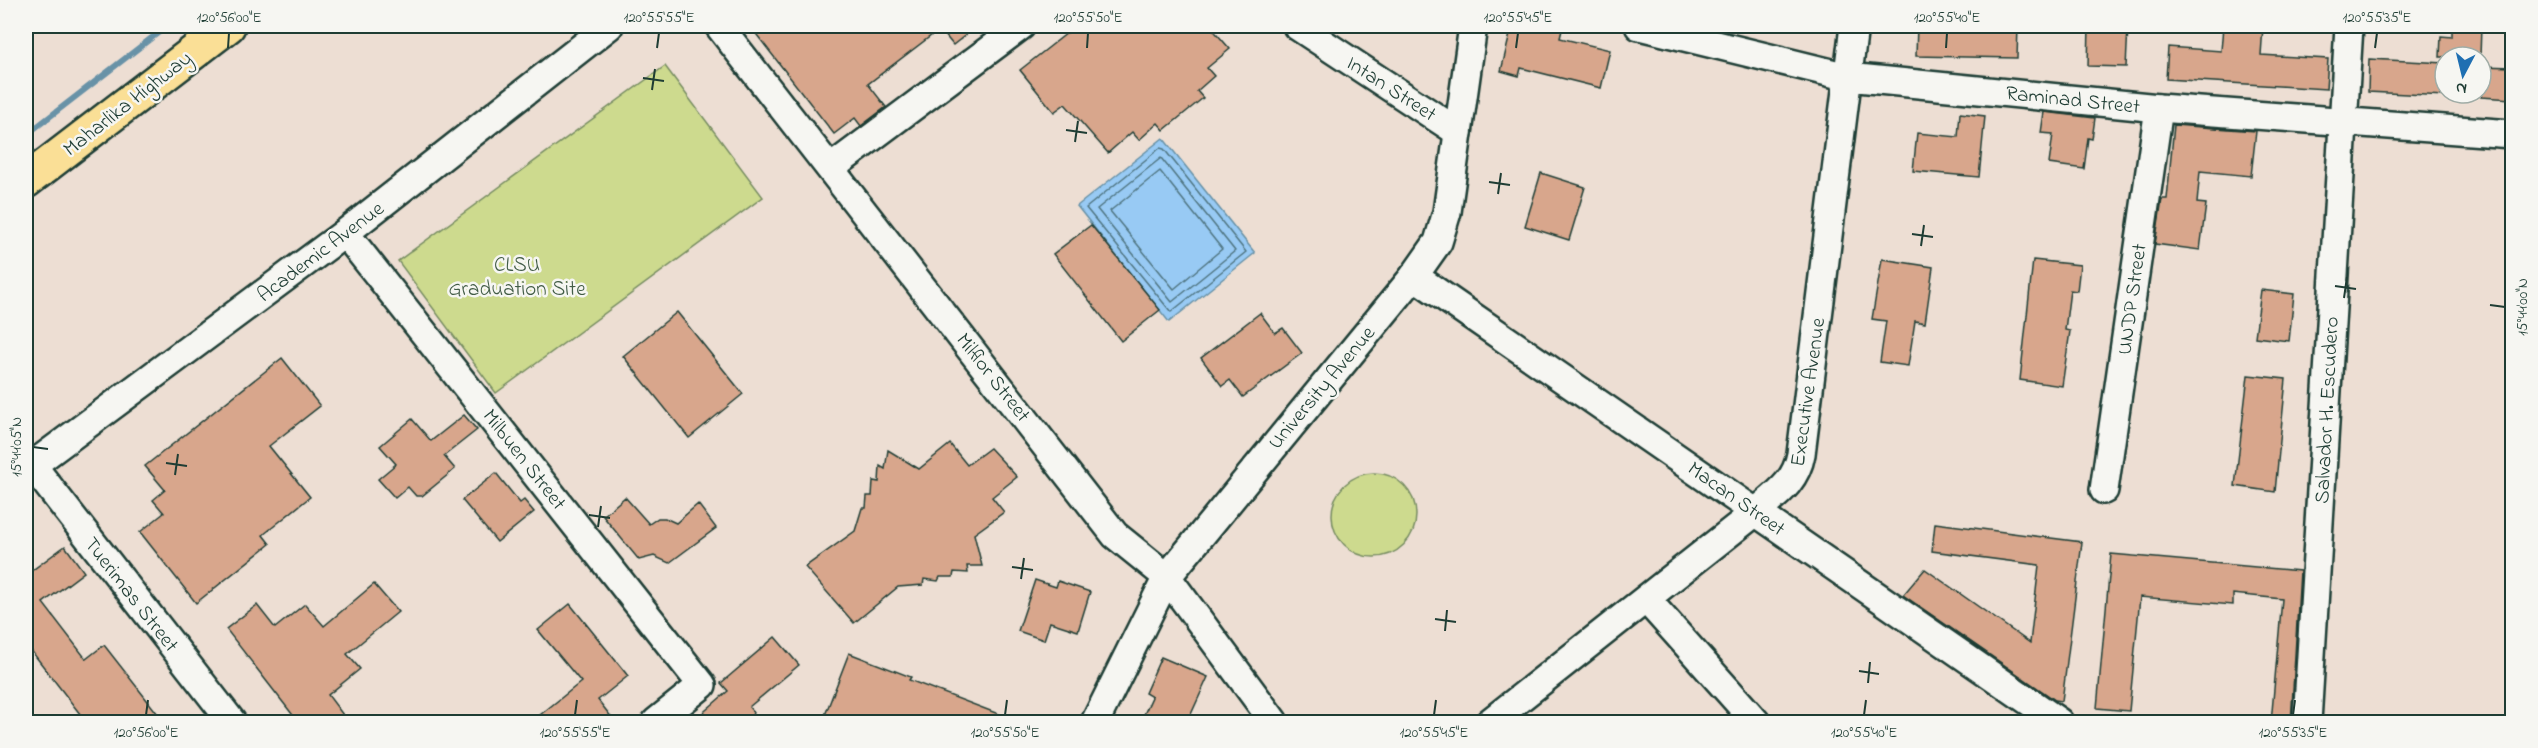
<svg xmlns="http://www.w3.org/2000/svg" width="2538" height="748" font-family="'Indie Flower',sans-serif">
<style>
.built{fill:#edded3;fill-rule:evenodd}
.green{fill:#cdda8e;stroke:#768c61;stroke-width:1.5}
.water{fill:#98caf4;stroke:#6892a7;stroke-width:1.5}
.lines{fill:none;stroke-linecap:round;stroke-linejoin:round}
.shore{stroke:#4f7581;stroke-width:1.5}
.stream{stroke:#6892a7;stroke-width:6}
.building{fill:#d8a68c;stroke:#1f3d34;stroke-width:1.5}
.minor-casing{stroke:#1f3d34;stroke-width:32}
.highway-casing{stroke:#1f3d34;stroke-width:38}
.minor{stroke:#f6f6f2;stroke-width:27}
.highway{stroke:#fadf96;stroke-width:33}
.ticks{fill:none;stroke:#1f3d34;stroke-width:2}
.labels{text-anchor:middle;stroke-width:5;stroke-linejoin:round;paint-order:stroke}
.street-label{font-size:21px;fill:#1f3d34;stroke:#f6f6f2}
.park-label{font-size:21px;fill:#425c46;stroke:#f6f6f2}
.neatline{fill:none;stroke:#1f3d34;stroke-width:2}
.ticks-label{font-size:15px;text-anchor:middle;fill:#1f3d34}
</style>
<rect width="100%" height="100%" fill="#f6f6f2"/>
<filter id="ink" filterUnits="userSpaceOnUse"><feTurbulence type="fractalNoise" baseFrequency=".0167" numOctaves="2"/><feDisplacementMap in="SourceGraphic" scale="12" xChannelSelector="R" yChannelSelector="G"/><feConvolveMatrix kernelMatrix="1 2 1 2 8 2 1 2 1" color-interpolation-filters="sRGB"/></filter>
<g filter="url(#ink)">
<path class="built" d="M26 26H2512V722H26ZM2445 57H2481V93H2445Z"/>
<g class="green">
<path d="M665 66 763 197 496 393 398 261Z"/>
<circle cx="1374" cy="515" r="42"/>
</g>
<path class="water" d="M1163 138 1255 253 1169 322 1077 206Z"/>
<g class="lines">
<g class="shore">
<path d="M1160 148 1164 149 1246 252 1171 312 1086 208Z"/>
<path d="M1161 158 1235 251 1172 302 1097 209Z"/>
<path d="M1160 171 1222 249 1174 289 1110 211Z"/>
</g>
<path class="stream" d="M26 135 167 26"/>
</g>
<g class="building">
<path d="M750 26H977L953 45 940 29 868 84 886 107 861 126 855 118 834 134Z"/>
<path d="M1076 26H1210L1230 49 1207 68 1214 76 1197 91 1203 98 1164 130 1158 123 1139 140 1132 132 1108 153 1065 104 1054 112 1020 70Z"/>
<path d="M1512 26H1563L1560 38 1610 50 1601 88 1521 68 1519 76 1501 71Z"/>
<path d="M1917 26H2018L2017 58 1916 56Z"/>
<path d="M2089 26H2128L2126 67 2088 66Z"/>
<path d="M2223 26 2263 27 2261 55 2328 59 2326 89 2166 79 2168 47 2221 51Z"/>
<path d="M2452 26H2481L2480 57H2440L2441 36 2452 37Z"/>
<path d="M2369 59 2445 63V96L2368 92Z"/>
<path d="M2481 66 2512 67V99L2481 97Z"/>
<path d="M2044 112 2095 118 2092 139 2088 138 2084 169 2049 164 2053 134 2041 133Z"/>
<path d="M1960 113 1985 116 1979 177 1913 171 1917 133 1958 137Z"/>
<path d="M2174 125 2256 131 2251 176 2200 171 2197 203 2206 204 2200 250 2155 244 2162 199H2167Z"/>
<path d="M1541 173 1585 187 1569 240 1525 226Z"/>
<path d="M1091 225 1160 310 1121 341 1053 254Z"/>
<path d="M1882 259 1933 267 1925 323 1915 321 1908 366 1880 362 1886 321 1872 319Z"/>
<path d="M2033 260 2080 265 2077 291 2070 290 2065 330 2070 331 2062 386 2020 380Z"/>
<path d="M2261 290 2294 294 2289 341 2255 337Z"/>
<path d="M677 312 743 394 689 438 623 356Z"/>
<path d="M1260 313 1275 333 1283 328 1302 353 1243 397 1230 380 1222 386 1201 358Z"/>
<path d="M282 358 320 406 269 446 310 497 263 535 270 544 196 603 140 532 164 513 153 500 165 490 145 466Z"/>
<path d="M2248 375 2286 379 2275 492 2235 486Z"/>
<path d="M464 415 477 430 444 456 455 469 422 496H416L408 487 395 498 378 479 396 464 380 446 412 419 431 441Z"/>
<path d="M950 444 967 465 990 448 1017 477 992 497 1004 512 974 534 982 566H967L968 573 954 572 953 577H940L938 581 924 579 923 585 898 587 854 623 805 567 855 531 862 508H866L867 496H872L873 481 879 482 880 466 885 469 888 450 919 469Z"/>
<path d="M496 473 520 503 524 500 534 512 497 542 462 500Z"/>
<path d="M625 497 649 524 658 518H665L676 523 698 504 716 528 669 563 654 556 639 560 603 516Z"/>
<path d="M1935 523 2082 542 2062 701 2055 700 1903 595 1925 569 2030 643 2039 565 1932 551Z"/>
<path d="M65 546 84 572 43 603 86 659 104 645 165 723H87L26 644V575Z"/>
<path d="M2111 554 2300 571 2291 723H2271L2282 599 2233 594V605L2140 597 2129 711 2097 708Z"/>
<path d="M1035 580 1056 587 1058 581 1090 592 1078 631 1050 622 1044 640 1018 631Z"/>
<path d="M374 584 398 612 347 654 360 669 328 695 349 723H299L226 629 257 605 275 628 305 604 324 626Z"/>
<path d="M570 604 628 676 598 700 616 723H530L581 682 538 630Z"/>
<path d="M775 637 799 665 749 707 754 713 743 723H691L728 691 721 683Z"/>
<path d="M849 653 911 677 909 680 1022 723H822Z"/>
<path d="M1161 657 1208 677 1187 723H1140L1152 697 1145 693Z"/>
</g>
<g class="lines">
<g class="minor-casing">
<g id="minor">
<path d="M719 26 1115 535 1167 577 1274 722"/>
<path d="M1297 26 1458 132"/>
<path d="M1639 26 1848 77 2159 108 2512 134"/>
<path d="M831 168 1021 26"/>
<path d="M345 233 702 685 656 722"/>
<path d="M1414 276 2059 722"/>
<path d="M32 465 232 722"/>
<path d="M26 470 345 233 609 26"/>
<path d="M2104 490 2159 108"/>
<path d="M1647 600 1756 722"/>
<path d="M1095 722 1167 577 1414 276 1438 242 1447 212 1473 26"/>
<path d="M1490 722 1757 511C1777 494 1796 482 1801 454L1854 26"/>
<path d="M2307 722 2349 26"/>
</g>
</g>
<g class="highway-casing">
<path id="highway" d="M26 181 228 26"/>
</g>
<use href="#minor" class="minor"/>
<use href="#highway" class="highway"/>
</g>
</g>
<path class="ticks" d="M228 48 229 33M657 48 659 33M1087 48 1088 33M1516 48 1518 33M1946 48 1947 33M2375 48 2377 33M643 78 664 81M652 90 655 69M1066 130 1087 133M1075 142 1078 121M1489 182 1510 185M1498 194 1501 173M1912 234 1933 237M1921 246 1924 225M2335 286 2356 289M2344 298 2347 277M2490 305 2505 307M33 447 48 449M166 463 187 466M175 475 178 454M589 515 610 518M598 527 601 506M1012 567 1033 570M1021 579 1024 558M1435 619 1456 622M1445 631 1447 610M1859 671 1879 674M1868 683 1870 662M146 715 148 700M575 715 577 700M1005 715 1007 700M1434 715 1436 700M1864 715 1866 700M2293 715 2295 700"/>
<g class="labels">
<g class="street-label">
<text transform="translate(1392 88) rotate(33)" y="7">Intan Street</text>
<text transform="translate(2073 99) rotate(6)" y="7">Raminad Street</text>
<text transform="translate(127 103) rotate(-38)" y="7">Maharlika Highway</text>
<text transform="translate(320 251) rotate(-37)" y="7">Academic Avenue</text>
<text transform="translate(2131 299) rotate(-82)" y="7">UNDP Street</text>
<text transform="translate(994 377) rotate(52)" y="7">Milflor Street</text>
<text transform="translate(1321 387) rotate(-50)" y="7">University Avenue</text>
<text transform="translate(1807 392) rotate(-82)" y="7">Executive Avenue</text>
<text transform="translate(2326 410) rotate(-87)" y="7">Salvador H. Escudero</text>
<text transform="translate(525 459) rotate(52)" y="7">Milbuen Street</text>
<text transform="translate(1737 498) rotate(35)" y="7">Macan Street</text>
<text transform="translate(132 594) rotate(52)" y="7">Tuerimas Street</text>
</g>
<g class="park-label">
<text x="517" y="271">CLSU<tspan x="517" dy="24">Graduation Site</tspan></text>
</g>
</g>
<rect width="2538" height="748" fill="none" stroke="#f6f6f2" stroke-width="66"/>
<g transform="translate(2463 75) rotate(187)"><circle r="28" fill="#f6f6f2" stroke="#a0aca6" stroke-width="1.5"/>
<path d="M0-4.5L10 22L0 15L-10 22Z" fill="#1f6fb2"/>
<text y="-9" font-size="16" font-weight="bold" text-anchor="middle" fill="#1f3d34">N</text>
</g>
<rect x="33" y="33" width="2472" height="682" class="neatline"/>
<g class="ticks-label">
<text x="229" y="22">120°56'00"E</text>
<text x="659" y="22">120°55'55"E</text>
<text x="1088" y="22">120°55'50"E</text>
<text x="1518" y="22">120°55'45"E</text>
<text x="1947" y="22">120°55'40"E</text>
<text x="2377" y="22">120°55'35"E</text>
<text transform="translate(2522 307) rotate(-90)" y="5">15°44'00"N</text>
<text transform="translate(16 447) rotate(-90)" y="5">15°44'05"N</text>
<text x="146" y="737">120°56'00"E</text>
<text x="575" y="737">120°55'55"E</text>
<text x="1005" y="737">120°55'50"E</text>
<text x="1434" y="737">120°55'45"E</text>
<text x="1864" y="737">120°55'40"E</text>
<text x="2293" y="737">120°55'35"E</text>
</g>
</svg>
